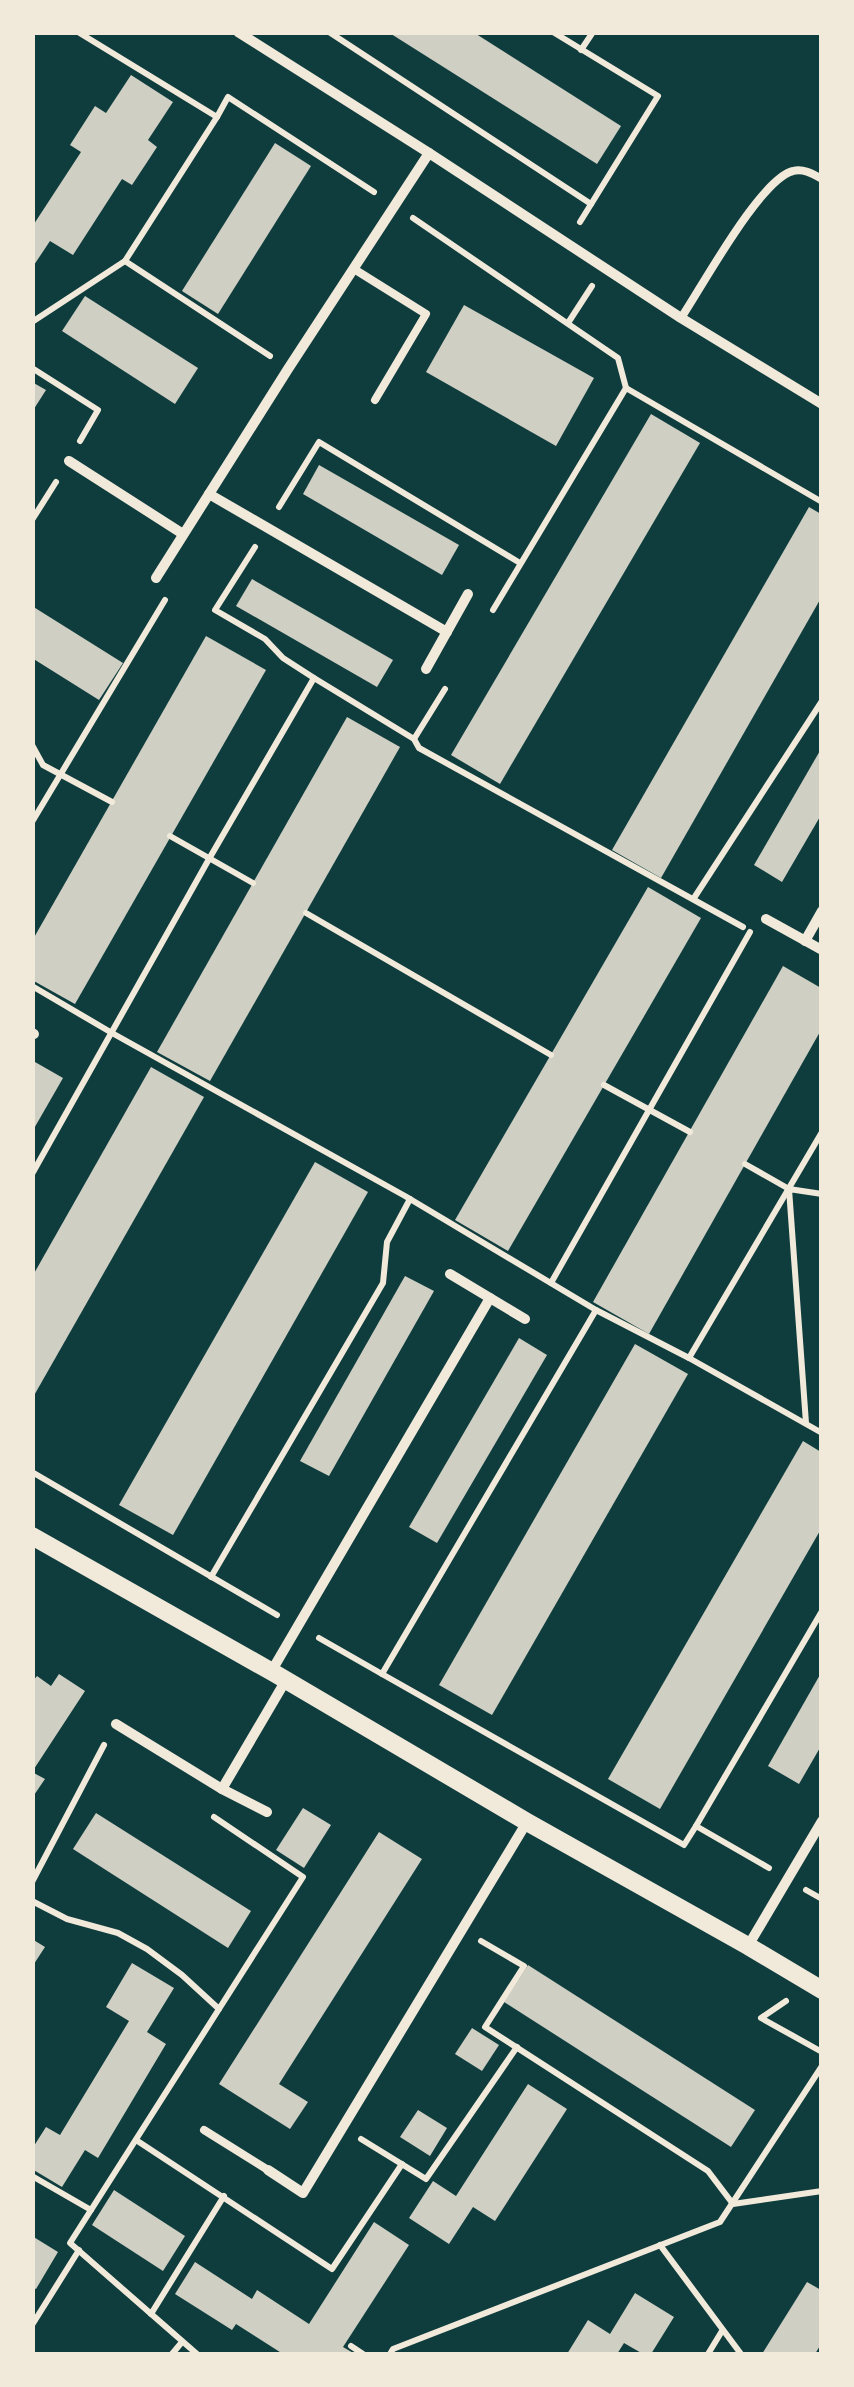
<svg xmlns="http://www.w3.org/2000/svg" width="854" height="2387" font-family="'Archivo Narrow',sans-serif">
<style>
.building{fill:#cfcfc3}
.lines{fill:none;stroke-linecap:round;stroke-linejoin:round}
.path{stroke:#f1e9da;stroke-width:6}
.service{stroke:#f1e9da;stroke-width:8}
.minor{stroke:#f1e9da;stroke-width:10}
.tertiary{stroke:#f1e9da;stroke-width:18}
</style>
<rect width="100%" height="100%" fill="#0f3d3e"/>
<g class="building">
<path d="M388 32H473L621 126 597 164Z"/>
<path d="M131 75 173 102 148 140 157 147 132 185 122 179 73 255 50 241 32 268V227L81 152 70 145 95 106 106 113Z"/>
<path d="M275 143 311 166 218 314 182 291Z"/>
<path d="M85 296 198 368 175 404 62 331Z"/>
<path d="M464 305 594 378 556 446 426 372Z"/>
<path d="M32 382 46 390 32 412Z"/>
<path d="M651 414 700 443 500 784 451 755Z"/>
<path d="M319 465 459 545 442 575 303 494Z"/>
<path d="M809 507 821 514V598L661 878 612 850Z"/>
<path d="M252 579 393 660 377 687 236 606Z"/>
<path d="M32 606 123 663 99 700 32 658Z"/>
<path d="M206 636 266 670 75 1004 32 980V941Z"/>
<path d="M347 717 400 747 210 1081 157 1052Z"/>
<path d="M821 749V815L782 882 754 865Z"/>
<path d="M648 887 701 918 508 1251 455 1220Z"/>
<path d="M783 966 821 988V1030L649 1334 593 1302Z"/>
<path d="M35 1062 63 1078 32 1132V1066Z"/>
<path d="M151 1067 204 1097 32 1399V1277Z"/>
<path d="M315 1162 368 1192 173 1535 119 1505Z"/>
<path d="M405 1276 434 1291 329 1476 300 1461Z"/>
<path d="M519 1338 547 1355 437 1543 409 1527Z"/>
<path d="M635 1344 688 1374 492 1715 439 1685Z"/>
<path d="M803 1441 821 1452V1529L660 1809 608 1779Z"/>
<path d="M821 1673V1746L799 1784 768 1766Z"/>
<path d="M59 1674 85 1691 32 1772V1682L37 1676 51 1686Z"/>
<path d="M32 1772 45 1779 32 1798Z"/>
<path d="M303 1808 331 1825 304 1868 276 1850Z"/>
<path d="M96 1813 251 1911 228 1948 73 1849Z"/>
<path d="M379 1832 422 1859 279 2084 308 2102 290 2129 219 2084Z"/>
<path d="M32 1939 45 1947 32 1967Z"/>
<path d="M132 1963 174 1988 147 2032 166 2044 98 2158 85 2150 62 2187 32 2169V2149L46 2127 60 2135 129 2021 106 2007Z"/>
<path d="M528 1965 755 2110 731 2147 504 2002Z"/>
<path d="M472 2028 499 2045 482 2071 455 2054Z"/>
<path d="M528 2084 567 2109 495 2221 473 2207 449 2244 409 2218 433 2181 456 2196Z"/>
<path d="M418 2110 447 2128 430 2156 400 2137Z"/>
<path d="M114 2190 185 2236 163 2271 92 2225Z"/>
<path d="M374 2222 409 2245 343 2347 355 2354H283L236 2324 232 2330 175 2294 195 2262 252 2299 257 2290 309 2324Z"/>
<path d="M32 2236 58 2252 36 2289 32 2287Z"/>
<path d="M807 2282 821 2290V2344L815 2354H762Z"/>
<path d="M635 2293 674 2317 651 2354H643L624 2343 617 2354H567L588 2320 610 2334Z"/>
</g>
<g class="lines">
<g class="path">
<path d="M78 32 217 117 228 97 374 192"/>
<path d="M329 32 591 204"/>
<path d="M553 32 658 96 580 222"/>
<path d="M581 50 593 32"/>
<path d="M413 218 618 358 626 388"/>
<path d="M125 261 270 356"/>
<path d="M32 322 125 261 217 117"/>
<path d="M568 323 592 286"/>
<path d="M32 368 98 410 80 441"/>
<path d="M279 507 319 442 520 563"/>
<path d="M32 520 56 482"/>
<path d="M255 547 215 610 265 639 283 658 314 678 414 739 419 748 743 927"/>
<path d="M493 610 626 388 822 502"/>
<path d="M414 739 445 689"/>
<path d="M32 745 43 765 112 802"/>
<path d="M32 822 165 600"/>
<path d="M170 836 253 883"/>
<path d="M694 898 822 701"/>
<path d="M306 913 551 1055"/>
<path d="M32 986 112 1033 405 1196 596 1310"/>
<path d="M604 1085 690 1132"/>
<path d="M745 1164 789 1189"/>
<path d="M32 1174 209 859 314 678"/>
<path d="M551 1283 750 932"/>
<path d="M689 1358 822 1132"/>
<path d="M806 1423 789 1189 822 1194"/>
<path d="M32 1472 277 1615"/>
<path d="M211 1577 383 1283 387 1242 410 1199"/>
<path d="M319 1638 382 1674"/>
<path d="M696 1826 684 1845 382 1674 596 1310 689 1358 822 1433"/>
<path d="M769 1868 696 1826 822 1611"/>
<path d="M32 1882 104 1745"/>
<path d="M806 1890 822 1899"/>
<path d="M32 1901 67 1919 118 1933 147 1949 182 1975 219 2009 303 1877 214 1817"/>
<path d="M481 1941 524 1966 485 2027 708 2171 733 2204 822 2191"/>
<path d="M786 2001 761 2018 822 2052"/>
<path d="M361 2139 426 2179 517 2047"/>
<path d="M136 2140 332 2269 402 2164"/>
<path d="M32 2176 91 2210"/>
<path d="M660 2245 741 2354"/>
<path d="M151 2314 224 2196"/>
<path d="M32 2325 79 2250"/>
<path d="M351 2346 363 2354"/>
<path d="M172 2354 182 2342"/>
<path d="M197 2354 70 2243 219 2009"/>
<path d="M390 2354 393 2349 720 2222 822 2066"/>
<path d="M708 2354 722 2331"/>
</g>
<g class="service">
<path d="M354 269 426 314 375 400"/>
<path d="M681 318C702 287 760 179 793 171 803 168 813 174 822 179"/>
<path d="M204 2130 268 2170"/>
</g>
<g class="minor">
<path d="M238 32 429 153 681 318 822 404"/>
<path d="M69 461 183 534"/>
<path d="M209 494 447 632"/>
<path d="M156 578 288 369 429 153"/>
<path d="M426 669 468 594"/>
<path d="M766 919 822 950"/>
<path d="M805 941 822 911"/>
<path d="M32 1033 34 1034"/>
<path d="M450 1274 525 1319"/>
<path d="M271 1672 490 1298"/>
<path d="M116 1724 222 1789 267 1812"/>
<path d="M222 1789 286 1680"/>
<path d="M748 1946 822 1821"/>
<path d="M268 2170 303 2193 527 1822"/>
</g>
<path class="tertiary" d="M32 1536 274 1673 527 1822 748 1946 822 1990"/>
</g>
<rect width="854" height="2387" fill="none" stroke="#f1e9da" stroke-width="70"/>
</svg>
